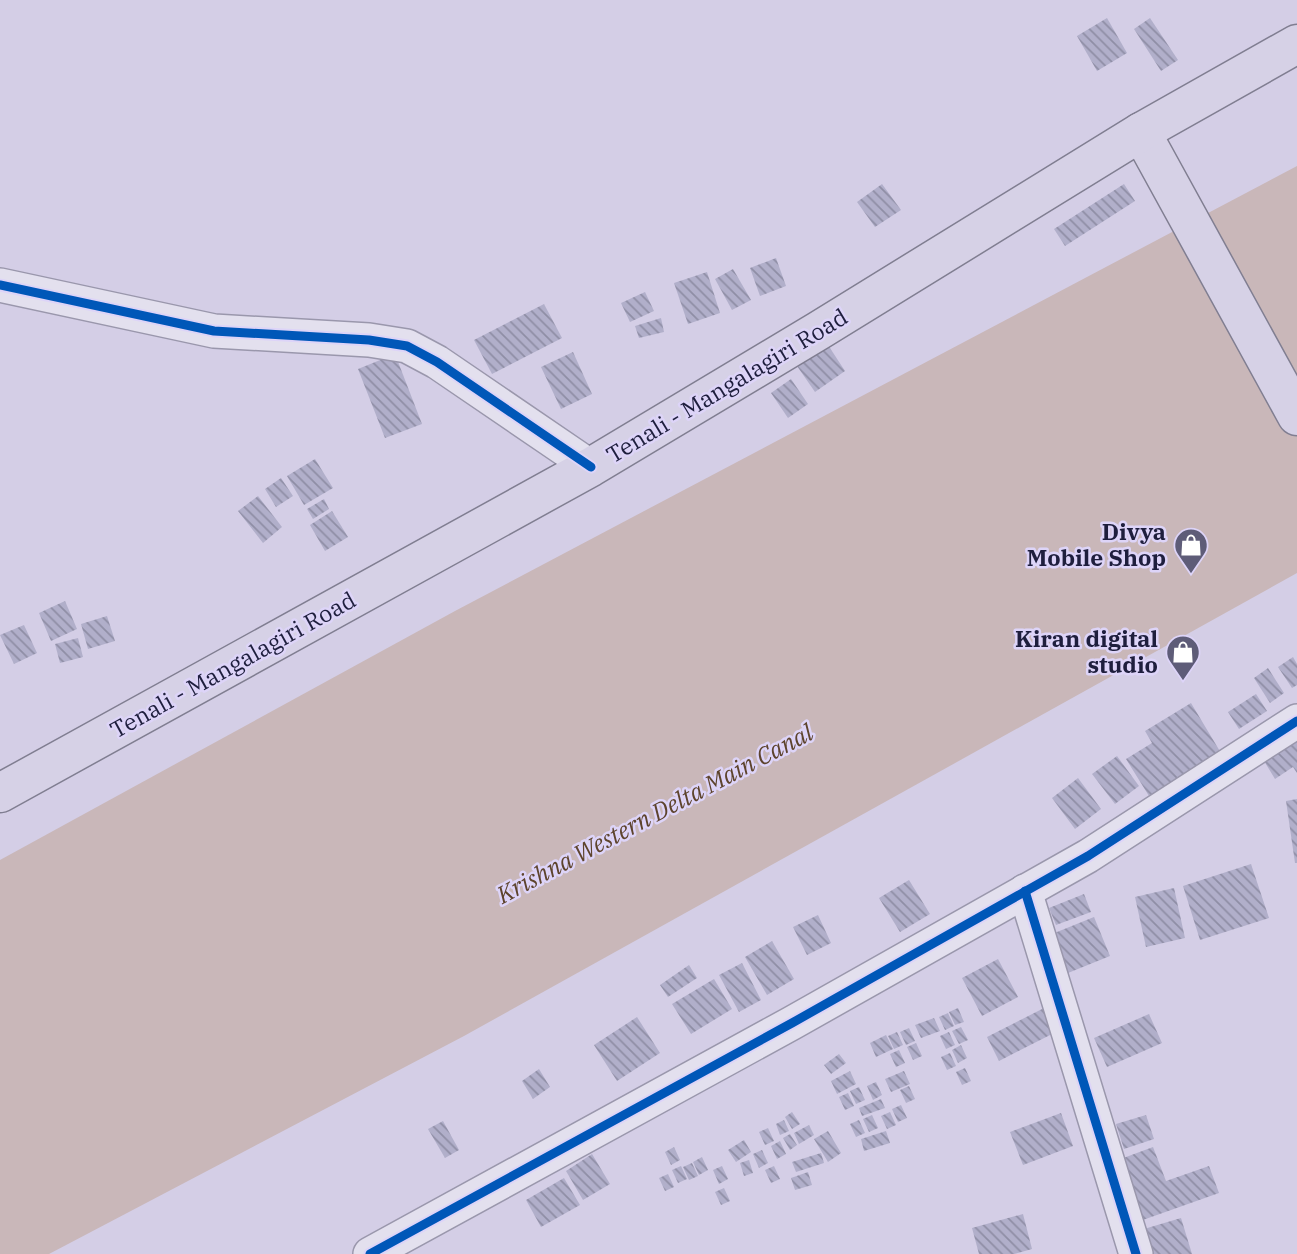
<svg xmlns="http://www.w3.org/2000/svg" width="1297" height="1254" font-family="'IBM Plex Serif',serif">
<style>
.water{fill:#c9b7b9}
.building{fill:url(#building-back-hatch)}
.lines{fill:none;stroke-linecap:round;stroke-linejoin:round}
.minor-casing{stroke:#9a97ac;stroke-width:36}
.major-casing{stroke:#807e91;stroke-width:41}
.minor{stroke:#e3e0ee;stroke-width:33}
.major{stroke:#d6d1e6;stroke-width:38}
.cycleway-casing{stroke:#ddd4f8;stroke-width:13}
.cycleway{stroke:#0057b8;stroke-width:9}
.labels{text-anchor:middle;stroke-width:5;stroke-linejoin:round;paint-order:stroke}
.street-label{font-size:23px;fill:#1e1e3d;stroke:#ddd4f8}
.poi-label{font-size:23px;font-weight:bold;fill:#1e1e3d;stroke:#ddd4f8;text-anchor:end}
.water-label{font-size:24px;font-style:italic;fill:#5d432c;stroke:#ddd4f8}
</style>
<defs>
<pattern id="building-back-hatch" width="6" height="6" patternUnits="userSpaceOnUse" patternTransform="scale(1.75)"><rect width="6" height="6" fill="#b1afca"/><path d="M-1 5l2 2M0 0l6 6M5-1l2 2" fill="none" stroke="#8f8ea5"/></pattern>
</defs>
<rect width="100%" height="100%" fill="#d4cee6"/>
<path class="water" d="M1297 166V573L464 1036 49 1254H0V860L455 611Z"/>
<g class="building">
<path d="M1107 18 1127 53 1097 71 1077 36Z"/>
<path d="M1150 18 1178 60 1161 71 1134 29Z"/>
<path d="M882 184 901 210 875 227 857 202Z"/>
<path d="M1124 184 1135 201 1065 246 1054 229Z"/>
<path d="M776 258 786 286 760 296 750 268Z"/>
<path d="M733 269 751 300 732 310 715 279Z"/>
<path d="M707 272 720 313 688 324 674 283Z"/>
<path d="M645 292 654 311 630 322 621 303Z"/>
<path d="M544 304 562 338 492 374 474 340Z"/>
<path d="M661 318 664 332 639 338 635 326Z"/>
<path d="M828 345 845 371 815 392 797 366Z"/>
<path d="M573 352 592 394 561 409 541 367Z"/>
<path d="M395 354 422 424 385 438 358 369Z"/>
<path d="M791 379 808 404 788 418 771 393Z"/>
<path d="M315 459 333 488 304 505 287 476Z"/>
<path d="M281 478 293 496 276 507 265 489Z"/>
<path d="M258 496 282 527 263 543 238 511Z"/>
<path d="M324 499 329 509 313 519 307 509Z"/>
<path d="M332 511 348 537 325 551 310 525Z"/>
<path d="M65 601 77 629 51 641 39 613Z"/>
<path d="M107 616 115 641 88 649 81 624Z"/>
<path d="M24 625 37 653 14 664 0 635Z"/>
<path d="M78 638 83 657 60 663 55 644Z"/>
<path d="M1293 657 1297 664V685L1292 688 1278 667Z"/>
<path d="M1268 668 1284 693 1270 703 1254 678Z"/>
<path d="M1256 694 1267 711 1239 729 1228 712Z"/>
<path d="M1191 703 1221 753 1149 796 1126 759 1152 743 1145 731Z"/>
<path d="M1297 734V773L1293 767 1275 779 1261 756Z"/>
<path d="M1117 756 1139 786 1115 804 1092 774Z"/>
<path d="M1078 778 1101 809 1075 829 1052 798Z"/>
<path d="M1297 799V863H1295L1286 801Z"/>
<path d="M1251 864 1269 918 1200 940 1183 886Z"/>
<path d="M909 880 930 914 900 932 879 898Z"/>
<path d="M1174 888 1185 938 1146 947 1135 897Z"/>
<path d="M1084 894 1091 912 1056 925 1049 908Z"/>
<path d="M818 915 831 943 807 955 793 927Z"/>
<path d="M1094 917 1110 956 1068 973 1052 934Z"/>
<path d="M772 941 794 979 767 995 745 957Z"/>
<path d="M998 959 1018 997 982 1016 962 978Z"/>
<path d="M742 963 761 1000 739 1012 719 975Z"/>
<path d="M689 965 697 978 668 997 660 985Z"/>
<path d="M714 979 732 1009 691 1034 672 1004Z"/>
<path d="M1046 1007 1058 1031 999 1061 987 1037Z"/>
<path d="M958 1008 964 1022 955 1025 949 1012Z"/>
<path d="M948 1013 954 1026 945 1030 939 1017Z"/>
<path d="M1149 1014 1162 1043 1107 1067 1094 1038Z"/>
<path d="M637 1017 660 1053 617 1081 594 1045Z"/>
<path d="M934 1018 940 1031 921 1038 915 1025Z"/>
<path d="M961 1027 968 1040 959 1044 952 1031Z"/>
<path d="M909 1028 915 1041 906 1045 900 1032Z"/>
<path d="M897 1032 903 1045 894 1049 888 1036Z"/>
<path d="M949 1032 955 1045 946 1049 940 1036Z"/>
<path d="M886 1035 893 1049 876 1057 870 1043Z"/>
<path d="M916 1043 922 1056 913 1060 907 1047Z"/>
<path d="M961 1045 967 1058 958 1063 952 1050Z"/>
<path d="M899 1050 905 1063 896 1067 890 1054Z"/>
<path d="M950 1053 956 1066 947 1070 941 1057Z"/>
<path d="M839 1054 846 1063 831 1074 824 1065Z"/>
<path d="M965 1068 971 1081 962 1085 956 1072Z"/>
<path d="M539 1069 550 1087 533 1099 522 1081Z"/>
<path d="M850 1071 856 1084 837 1094 831 1081Z"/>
<path d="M904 1071 910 1084 891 1092 885 1079Z"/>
<path d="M876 1082 882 1095 873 1100 867 1086Z"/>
<path d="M909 1086 915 1099 906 1103 900 1090Z"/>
<path d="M859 1087 865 1100 856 1104 850 1091Z"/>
<path d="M848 1093 854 1106 845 1110 839 1097Z"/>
<path d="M881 1099 885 1108 862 1116 859 1108Z"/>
<path d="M901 1105 907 1118 898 1122 892 1109Z"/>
<path d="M792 1112 800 1124 792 1129 785 1117Z"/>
<path d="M890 1112 896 1125 887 1129 881 1116Z"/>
<path d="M1061 1113 1073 1146 1023 1165 1010 1132Z"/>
<path d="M872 1115 878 1128 869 1132 863 1119Z"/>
<path d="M1146 1115 1154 1139 1124 1149 1116 1124Z"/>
<path d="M784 1120 789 1131 780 1135 776 1124Z"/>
<path d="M859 1120 865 1133 856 1137 850 1124Z"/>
<path d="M443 1121 459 1150 445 1158 428 1129Z"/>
<path d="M809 1125 814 1135 799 1144 794 1133Z"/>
<path d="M768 1128 774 1141 765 1145 759 1132Z"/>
<path d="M828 1131 841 1153 828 1162 814 1139Z"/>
<path d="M886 1131 890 1143 864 1151 861 1139Z"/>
<path d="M790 1134 797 1145 790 1150 783 1138Z"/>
<path d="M744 1140 751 1152 736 1162 728 1150Z"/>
<path d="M780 1141 786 1154 777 1159 771 1146Z"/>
<path d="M674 1147 680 1160 671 1165 665 1152Z"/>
<path d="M1153 1147 1166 1181 1209 1166 1219 1193 1140 1221 1118 1160Z"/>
<path d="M762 1150 768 1163 759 1168 753 1154Z"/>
<path d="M821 1153 824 1163 796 1172 792 1162Z"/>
<path d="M592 1154 610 1184 583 1200 566 1171Z"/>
<path d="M702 1157 708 1170 699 1175 693 1162Z"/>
<path d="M749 1160 753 1173 744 1176 740 1163Z"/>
<path d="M692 1163 698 1176 689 1180 683 1167Z"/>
<path d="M681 1166 687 1179 678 1183 672 1170Z"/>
<path d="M722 1166 728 1179 719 1184 713 1170Z"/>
<path d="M774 1166 780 1179 771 1183 765 1170Z"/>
<path d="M808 1172 812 1185 795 1190 791 1178Z"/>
<path d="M668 1174 674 1187 665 1191 659 1178Z"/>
<path d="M564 1178 580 1205 541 1227 526 1200Z"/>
<path d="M724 1188 730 1201 721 1205 715 1192Z"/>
<path d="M1023 1214 1032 1249 1014 1254H979L972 1228Z"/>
<path d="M1181 1218 1192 1254H1152L1144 1229Z"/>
</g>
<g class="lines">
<g class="minor-casing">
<g id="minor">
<path d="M0 285 214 331 369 340 407 346 437 362 591 467"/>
<path d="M1025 891 1136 1254"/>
<path d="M370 1254 792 1023 1088 856 1297 721"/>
</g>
</g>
<g class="major-casing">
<g id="major">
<path d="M1141 132 1297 416"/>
<path d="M0 793 591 467 818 331 1141 132 1297 44"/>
</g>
</g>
<use href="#minor" class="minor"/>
<use href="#major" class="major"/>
<g class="cycleway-casing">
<g id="cycleway">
<path d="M0 285 214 331 369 340 407 346 437 362 591 467"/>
<path d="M1025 891 1136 1254"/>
<path d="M370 1254 792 1023 1088 856 1297 721"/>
</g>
</g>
<use href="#cycleway" class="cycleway"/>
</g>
<defs>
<g id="shop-pin" transform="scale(1.75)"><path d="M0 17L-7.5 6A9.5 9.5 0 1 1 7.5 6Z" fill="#5e5c78" stroke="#ddd4f8"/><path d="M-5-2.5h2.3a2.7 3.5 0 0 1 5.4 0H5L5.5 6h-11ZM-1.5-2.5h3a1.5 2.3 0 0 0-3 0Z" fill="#fff"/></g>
</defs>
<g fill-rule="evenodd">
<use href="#shop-pin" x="1191" y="545"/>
<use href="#shop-pin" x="1183" y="652"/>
</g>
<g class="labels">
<g class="street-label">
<text transform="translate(727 386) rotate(-31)" y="8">Tenali - Mangalagiri Road</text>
<text transform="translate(233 665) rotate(-29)" y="8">Tenali - Mangalagiri Road</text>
</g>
<g class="poi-label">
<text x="1166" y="540">Divya<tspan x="1166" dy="26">Mobile Shop</tspan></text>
<text x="1158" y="647">Kiran digital<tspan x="1158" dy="26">studio</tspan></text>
</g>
<g class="water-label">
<text transform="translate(655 814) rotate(-28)" y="8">Krishna Western Delta Main Canal</text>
</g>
</g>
</svg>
